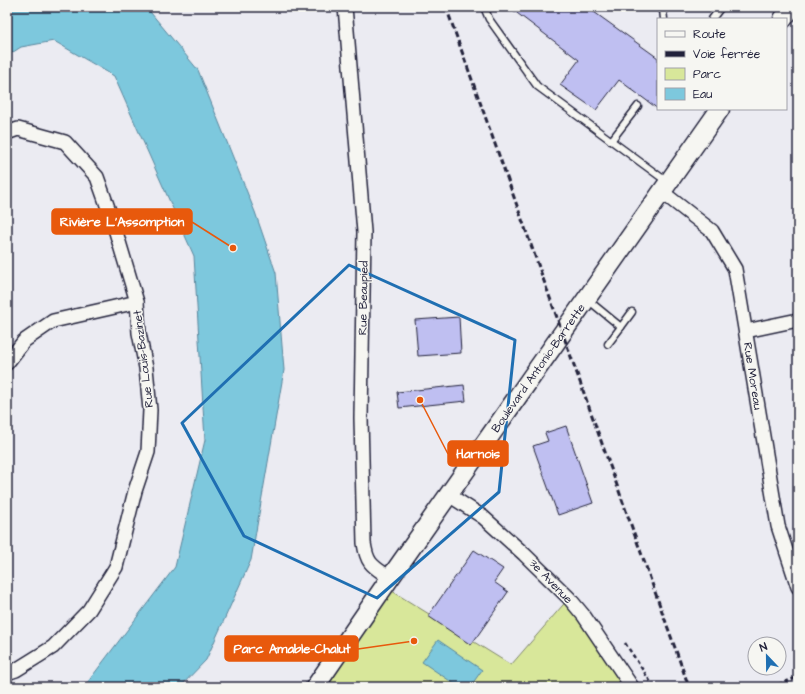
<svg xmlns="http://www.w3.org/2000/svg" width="805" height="694" font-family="'Architects Daughter',sans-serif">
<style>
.green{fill:#d8e79a;stroke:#7d846a}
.water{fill:#7dc8dd;stroke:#59869c}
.building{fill:#bfbff1;stroke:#22223b}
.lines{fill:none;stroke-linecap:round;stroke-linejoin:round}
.lane-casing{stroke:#22223b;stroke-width:9}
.street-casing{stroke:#22223b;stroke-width:16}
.secondary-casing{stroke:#22223b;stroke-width:21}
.path{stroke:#22223b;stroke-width:2.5;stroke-dasharray:4 3;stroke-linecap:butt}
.lane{stroke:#f6f6f2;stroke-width:6}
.street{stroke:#f6f6f2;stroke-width:13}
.secondary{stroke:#f6f6f2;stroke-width:18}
.rail{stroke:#22223b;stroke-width:3;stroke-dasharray:6 3;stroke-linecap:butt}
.marked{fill:none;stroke:#1f6fb2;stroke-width:3;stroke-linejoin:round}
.labels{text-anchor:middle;stroke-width:3;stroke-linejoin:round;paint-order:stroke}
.street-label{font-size:12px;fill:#22223b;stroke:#f6f6f2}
.leader{fill:none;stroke:#e8590c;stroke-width:1.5}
.callout-dot{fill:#e8590c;stroke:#f6f6f2;stroke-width:1.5}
.callout{fill:#e8590c;stroke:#e8590c;stroke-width:1.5}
.callout-label{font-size:13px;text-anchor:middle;font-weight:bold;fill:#fff}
</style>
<rect width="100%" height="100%" fill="#ebebf2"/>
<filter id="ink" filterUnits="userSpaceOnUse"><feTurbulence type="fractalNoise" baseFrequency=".025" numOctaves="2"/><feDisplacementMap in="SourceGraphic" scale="8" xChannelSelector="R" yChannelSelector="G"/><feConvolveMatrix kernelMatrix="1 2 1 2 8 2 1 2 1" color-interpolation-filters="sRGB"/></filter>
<g filter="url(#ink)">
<path class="green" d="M392 591 511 665 569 598 632 687H321Z"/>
<g class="water">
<path d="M7 7H143L151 13 198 70 255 212 276 273 284 370 251 560 206 660 180 687H84L175 567 205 440 194 256 114 76 54 41 21 47 7 56Z"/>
<path d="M438 640 482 670 470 687H459L422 662Z"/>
</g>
<g class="building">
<path d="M509 7H587L658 58V109L619 80 596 110 560 85 579 60Z"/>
<path d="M459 317 461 353 418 356 415 320Z"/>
<path d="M464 385 466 401 399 408 397 392Z"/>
<path d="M566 426 593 503 558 515 533 446 548 441 545 433Z"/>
<path d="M474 550 503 569 494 582 508 592 471 645 428 616Z"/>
</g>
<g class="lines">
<g class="lane-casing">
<g id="lane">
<path d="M484 7 489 19 537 86 666 181"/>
<path d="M658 7 663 10 664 19"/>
<path d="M712 19 721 7"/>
<path d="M611 141 638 106"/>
<path d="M588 300 621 327 632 312"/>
<path d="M608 344 621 327"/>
</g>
</g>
<g class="street-casing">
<g id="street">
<path d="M345 7 364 232 361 418 364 543C367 565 373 566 390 578"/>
<path d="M7 133 18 129 65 142 97 177 113 222 137 302 139 333 146 368 150 410 148 452 135 491 116 567 89 610 53 647 16 670 7 673"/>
<path d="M662 192 712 231 735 269 778 526 798 587"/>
<path d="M746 331 798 320"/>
<path d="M7 363 24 341 53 321 137 302"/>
<path d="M449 495 483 517 524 554 569 598 584 616 632 687"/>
</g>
</g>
<g class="secondary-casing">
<g id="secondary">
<path d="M783 19 792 7"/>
<path d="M315 687 390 578 720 109"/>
</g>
</g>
<g class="path">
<path d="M625 643 654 687"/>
<path d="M772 687 798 677"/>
</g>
<use href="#lane" class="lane"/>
<use href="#street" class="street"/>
<use href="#secondary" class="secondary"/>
<path class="rail" d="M446 7 689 687"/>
</g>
</g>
<path class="marked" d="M349 265 515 340 499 492 377 598 244 536 182 423Z"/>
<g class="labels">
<g class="street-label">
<text transform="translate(363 298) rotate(-89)" y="4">Rue Beaupied</text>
<text transform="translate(143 359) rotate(-97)" y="4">Rue Louis-Bazinet</text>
<text transform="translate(538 368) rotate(-55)" y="4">Boulevard Antonio-Barrette</text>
<text transform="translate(753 376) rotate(81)" y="4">Rue Moreau</text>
<text transform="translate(551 581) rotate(46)" y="4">3e Avenue</text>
</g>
</g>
<path class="leader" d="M233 248L192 222M420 400L448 454M414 641L358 649"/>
<g class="callout-dot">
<circle cx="233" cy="248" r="4"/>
<circle cx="420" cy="400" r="4"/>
<circle cx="414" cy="641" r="4"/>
</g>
<g class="callout">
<rect x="52" y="209" width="140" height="25" rx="4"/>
<rect x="448" y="441" width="60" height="25" rx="4"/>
<rect x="225" y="636" width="133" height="25" rx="4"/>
</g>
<g class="callout-label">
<text x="122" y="226">Rivière L'Assomption</text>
<text x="478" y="458">Harnois</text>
<text x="292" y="653">Parc Amable-Chalut</text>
</g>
<rect width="805" height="694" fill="none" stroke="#f6f6f2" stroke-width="24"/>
<rect x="12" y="12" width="781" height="670" fill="none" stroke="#22223b" stroke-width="1.5" filter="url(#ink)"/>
<rect x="657" y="18" width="130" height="92" fill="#f6f6f2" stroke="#a1a1a9"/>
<rect x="665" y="31" width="20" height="6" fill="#f6f6f2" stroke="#a1a1a9"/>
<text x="693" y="38" font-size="12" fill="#22223b">Route</text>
<rect x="665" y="51" width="20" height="6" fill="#22223b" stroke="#a1a1a9"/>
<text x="693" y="58" font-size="12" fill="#22223b">Voie ferrée</text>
<rect x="665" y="68" width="20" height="12" fill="#d8e79a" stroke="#a1a1a9"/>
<text x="693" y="78" font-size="12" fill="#22223b">Parc</text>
<rect x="665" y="88" width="20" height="12" fill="#7dc8dd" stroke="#a1a1a9"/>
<text x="693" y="98" font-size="12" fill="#22223b">Eau</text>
<g transform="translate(767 656) rotate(338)"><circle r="19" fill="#f6f6f2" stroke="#a1a1a9"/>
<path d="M0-3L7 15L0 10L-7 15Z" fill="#1f6fb2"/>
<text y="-6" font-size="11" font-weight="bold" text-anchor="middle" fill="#22223b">N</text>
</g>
</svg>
